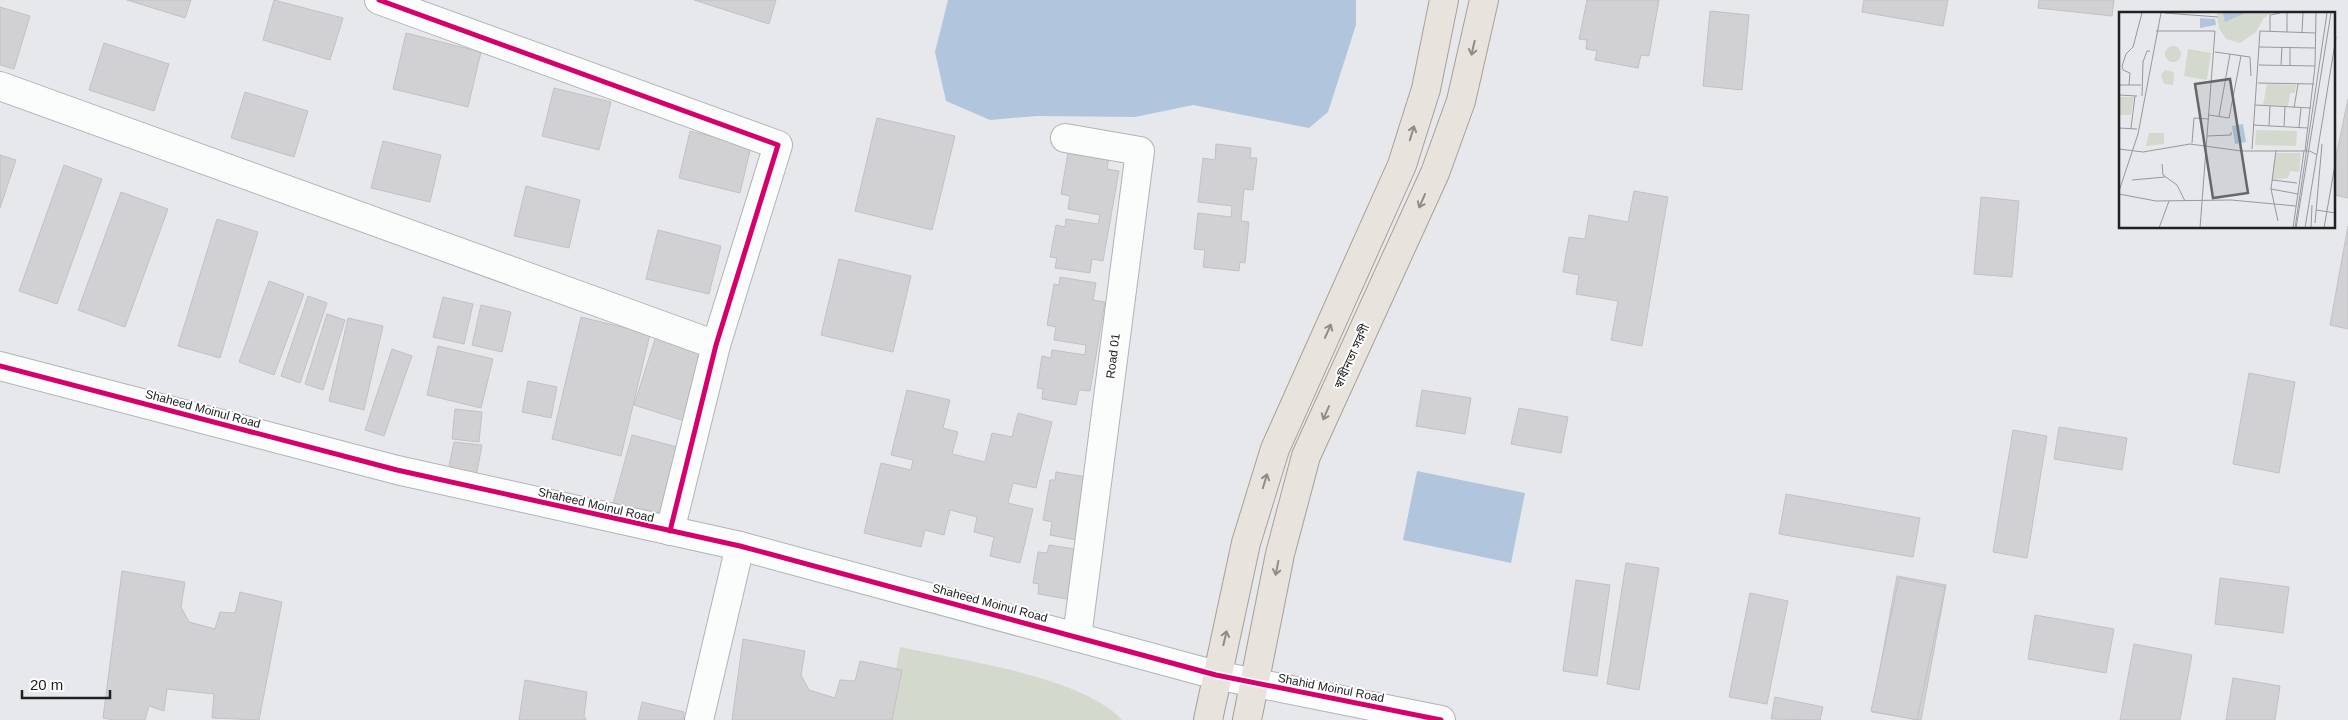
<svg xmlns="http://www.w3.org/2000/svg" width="2348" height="720" font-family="Helvetica,'Noto Sans Bengali',sans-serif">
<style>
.green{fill:#d3d9cc}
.water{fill:#b1c6dd}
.building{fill:#d1d0d3;stroke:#c2c2c5}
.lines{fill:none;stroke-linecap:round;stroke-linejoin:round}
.minor-casing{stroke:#b3b3b6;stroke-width:30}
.tertiary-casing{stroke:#b3b3b6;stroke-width:30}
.primary-casing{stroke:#a99f96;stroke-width:30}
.minor{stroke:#fbfcfc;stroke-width:28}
.tertiary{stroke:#fbfcfc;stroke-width:28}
.primary{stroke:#e9e3de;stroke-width:28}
.cycleway-casing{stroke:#fff;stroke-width:8}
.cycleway{stroke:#d6006c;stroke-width:5}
.oneway{stroke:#8f8c8a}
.labels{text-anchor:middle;stroke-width:4;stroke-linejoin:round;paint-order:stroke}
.street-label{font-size:12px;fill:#202123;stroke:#fff}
.inset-road{fill:none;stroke:#97989c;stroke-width:1}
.view{fill:#666769;fill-opacity:0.15;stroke:#666769;stroke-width:2.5}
.inset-edge{fill:none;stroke:#202123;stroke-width:2.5}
</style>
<rect width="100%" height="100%" fill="#e7e8ec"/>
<path class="green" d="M900 647C959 660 1082 676 1122 720H887Z"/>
<g class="water">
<path d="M948 0H1356V25L1328 112 1309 128 1193 105 1135 117 1037 116 990 120 946 101 935 52Z"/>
<path d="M1417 471 1525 493 1511 563 1403 540Z"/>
</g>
<g class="building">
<path d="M127 0H191L185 18Z"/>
<path d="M274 0 343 18 330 60 263 40Z"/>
<path d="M694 0H776L769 24Z"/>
<path d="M1587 0H1659L1649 56 1641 55 1638 68 1595 60 1597 51 1586 49 1587 40 1579 39Z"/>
<path d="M1864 0H1948L1943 26 1862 12Z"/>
<path d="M2039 0H2114L2112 16 2038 8Z"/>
<path d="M0 7 30 16 14 69 0 65Z"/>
<path d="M1710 11 1749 15 1742 90 1703 86Z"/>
<path d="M406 33 481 52 468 107 393 89Z"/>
<path d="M104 43 169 64 154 111 89 90Z"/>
<path d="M554 88 611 102 599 150 542 136Z"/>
<path d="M245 92 308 111 294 157 231 138Z"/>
<path d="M2348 99V198L2334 195V166Z"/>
<path d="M877 118 955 136 932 230 855 211Z"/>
<path d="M690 131 751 146 740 193 679 178Z"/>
<path d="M383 141 441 155 430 202 371 188Z"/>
<path d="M1216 144 1251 148 1250 158H1257L1253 190 1244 189 1241 221 1249 222 1245 263 1240 262 1239 271 1203 267 1205 250 1194 249 1198 213 1231 217 1232 206 1198 202 1203 158 1215 160Z"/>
<path d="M1074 146 1110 152 1107 169 1119 171 1103 261 1092 259 1090 273 1055 268 1057 258 1050 257 1056 225 1065 227 1066 219 1098 224 1100 215 1068 209 1070 196 1061 194 1068 153 1073 154Z"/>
<path d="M0 155 16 160 0 208Z"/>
<path d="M64 165 102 179 57 304 19 291Z"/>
<path d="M526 186 580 200 569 248 514 236Z"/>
<path d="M1634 191 1668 197 1642 346 1611 340 1618 301 1576 294 1579 275 1563 272 1569 237 1585 239 1589 215 1628 222Z"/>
<path d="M121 192 168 209 125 327 78 310Z"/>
<path d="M1981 197 2019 201 2012 277 1974 274Z"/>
<path d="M217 219 258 232 220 358 178 346Z"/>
<path d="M2348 226V329L2330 325Z"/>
<path d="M658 230 721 246 709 294 646 279Z"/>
<path d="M839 259 911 276 893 352 821 335Z"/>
<path d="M1060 277 1096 283 1093 300 1105 302 1090 391 1079 390 1076 405 1042 399 1043 389 1037 388 1042 356 1051 358 1052 350 1085 355 1086 345 1054 340 1056 327 1047 325 1054 284 1059 285Z"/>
<path d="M269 281 304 294 274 375 239 362Z"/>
<path d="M308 296 327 303 300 383 281 376Z"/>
<path d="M443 297 473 304 464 344 433 337Z"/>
<path d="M481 305 511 312 502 352 472 345Z"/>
<path d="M327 314 345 320 323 390 305 384Z"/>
<path d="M581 317 650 334 621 456 552 439Z"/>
<path d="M348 318 383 326 364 410 329 401Z"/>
<path d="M656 336 707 353 688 422 634 405Z"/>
<path d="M438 346 493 359 481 408 427 395Z"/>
<path d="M392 349 412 356 384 436 365 430Z"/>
<path d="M2249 373 2295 382 2279 473 2233 464Z"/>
<path d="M528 381 557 387 551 418 522 412Z"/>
<path d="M907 390 950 400 943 428 958 432 952 454 985 462 992 433 1012 437 1018 413 1052 422 1036 488 1013 483 1008 503 1033 509 1020 563 990 556 994 537 974 532 977 517 950 510 944 535 925 530 921 547 864 533 881 463 911 470 913 460 891 455Z"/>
<path d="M1422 390 1471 398 1465 434 1416 426Z"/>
<path d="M1519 408 1568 417 1561 453 1511 444Z"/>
<path d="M455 409 482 412 479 442 452 439Z"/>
<path d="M2059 427 2127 438 2122 470 2054 459Z"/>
<path d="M2013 430 2047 436 2027 558 1993 552Z"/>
<path d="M632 435 685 449 665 526 611 511Z"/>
<path d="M454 442 482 445 475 482 447 476Z"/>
<path d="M1056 472 1092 478 1089 495 1101 497 1086 586 1075 585 1072 600 1038 594 1039 584 1033 583 1038 552 1047 553 1049 545 1081 550 1082 541 1050 535 1052 522 1043 520 1050 480H1055Z"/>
<path d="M1786 494 1920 518 1913 557 1779 534Z"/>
<path d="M1626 563 1659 568 1639 690 1607 684Z"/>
<path d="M122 571 185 582 181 607 189 622 215 629 220 612 235 613 240 592 282 602 259 720 212 718 214 694 167 689 164 711 149 706 145 720H113L103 718Z"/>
<path d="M1897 576 1946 585 1921 720 1872 712Z"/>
<path d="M1899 578 1945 587 1917 720 1871 711Z"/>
<path d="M2220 578 2289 587 2283 633 2215 624Z"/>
<path d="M1576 580 1610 585 1597 676 1563 671Z"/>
<path d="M1750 593 1788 601 1767 704 1729 697Z"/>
<path d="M2035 615 2114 629 2106 673 2028 659Z"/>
<path d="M743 639 805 651 801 675 809 690 835 698 840 680 855 681 860 661 902 670 892 720H732Z"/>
<path d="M2134 644 2192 655 2180 720H2120Z"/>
<path d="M2233 678 2280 686 2275 720H2226Z"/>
<path d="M525 680 587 692 584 716 586 720H519Z"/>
<path d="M1775 697 1823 707 1820 720 1771 719Z"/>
<path d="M642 702 684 712 683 720H638Z"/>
</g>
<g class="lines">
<g class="minor-casing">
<g id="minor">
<path d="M379 0 778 145 716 345 670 531"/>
<path d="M0 86 716 345"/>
<path d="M1065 138 1140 151 1077 637"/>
<path d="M0 366 397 470 740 546 1216 675"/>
<path d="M699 720 740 546"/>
</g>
</g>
<g class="tertiary-casing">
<path id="tertiary" d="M1216 675 1441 720"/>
</g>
<g class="primary-casing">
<g id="primary">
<path d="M1208 720 1246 543 1275 449 1402 165 1426 89 1444 0"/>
<path d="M1247 720 1280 554 1306 456 1435 173 1461 101 1484 0"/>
</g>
</g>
<use href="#minor" class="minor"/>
<use href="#tertiary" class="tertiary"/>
<use href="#primary" class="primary"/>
<g class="cycleway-casing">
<g id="cycleway">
<path d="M379 0 778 145 716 345 670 531"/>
<path d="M0 366 397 470 740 546 1216 675 1441 720"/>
</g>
</g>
<use href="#cycleway" class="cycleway"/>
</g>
<defs><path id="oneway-shaft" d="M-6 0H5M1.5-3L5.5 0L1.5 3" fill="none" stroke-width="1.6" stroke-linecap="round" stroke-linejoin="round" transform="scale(1.25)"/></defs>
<g class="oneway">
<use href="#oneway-shaft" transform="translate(1473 48) rotate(103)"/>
<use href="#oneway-shaft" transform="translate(1412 133) rotate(-73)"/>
<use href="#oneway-shaft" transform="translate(1422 201) rotate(114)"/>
<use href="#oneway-shaft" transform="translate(1328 331) rotate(-66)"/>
<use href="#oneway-shaft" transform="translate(1326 413) rotate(114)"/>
<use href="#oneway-shaft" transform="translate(1265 481) rotate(-73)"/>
<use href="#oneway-shaft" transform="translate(1277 568) rotate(101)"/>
<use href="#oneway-shaft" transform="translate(1225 638) rotate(-77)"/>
</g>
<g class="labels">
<g class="street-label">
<text transform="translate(1113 356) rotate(-83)" y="4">Road 01</text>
<text transform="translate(1352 356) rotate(-66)" y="4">স্বাধীনতা সরণী</text>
<text transform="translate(203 409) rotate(15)" y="4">Shaheed Moinul Road</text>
<text transform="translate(596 505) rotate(13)" y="4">Shaheed Moinul Road</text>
<text transform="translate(990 603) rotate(15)" y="4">Shaheed Moinul Road</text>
<text transform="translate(1331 688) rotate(11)" y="4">Shahid Moinul Road</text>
</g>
</g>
<g transform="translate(2119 12)">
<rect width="216" height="216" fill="#e7e8ec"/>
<path d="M98 1H152L145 6 137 20 121 31 107 27 100 16ZM46 42a8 8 0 1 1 16 0a8 8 0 1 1-16 0ZM69 37 92 41 88 68 65 64ZM46 58 55 60 54 73 45 72 42 63ZM148 72 177 73 176 81H171L169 94 144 93ZM0 85H15L12 103H0ZM137 118 178 119 177 134 136 133ZM30 121H45V132L27 134ZM157 141H182L180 160 171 159 169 166 153 168Z" fill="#d3d9cc"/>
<path d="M104 1H126L106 10ZM81 6 96 7 97 13 81 16ZM124 112 127 130 116 132 113 114Z" fill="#b1c6dd"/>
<path class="inset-road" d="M46 1 99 5M37 19H96L81 216M151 19V3L161 1M168 20V1M183 20 184 1M140 35 197 36M96 40 131 45 132 64M140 53 196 54M162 53 163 35M171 54V35M139 71 195 72M0 73H22M10 73 11 61 4 58 3 54 7 42 14 35 23 1M0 83 18 84M23 84 24 50 28 39H31M136 93 192 96M175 96 179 72M90 103 110 106 122 44M100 104 111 42M134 113 189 116M150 114 151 94M165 114 166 95M180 115 182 96M0 116 18 117M12 116 16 84M88 124 112 123V120M73 131 75 106 90 107M0 137 24 140 71 132 122 139H191L198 143M133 137 141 19 197 21M157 138 152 177 159 209M186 139 196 54 197 1M43 152 44 163 58 173 66 189M13 168 46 165M153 168 178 171M152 177 179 182M0 179 19 122 42 1M0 182 37 189 112 188 177 194M197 198 217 201M196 211 203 132M40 216 50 189M174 216 185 139M176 216 208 1M177 216 212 1M186 216 217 25M192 216 193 193M205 216 217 147"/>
<path class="view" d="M111 67 129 181 94 186 76 72Z"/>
<rect width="216" height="216" class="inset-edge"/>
</g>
<path d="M22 690v8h88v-8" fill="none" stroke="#202123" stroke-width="2.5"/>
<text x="30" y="690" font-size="15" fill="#202123" stroke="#ffffff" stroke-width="4" paint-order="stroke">20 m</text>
</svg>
